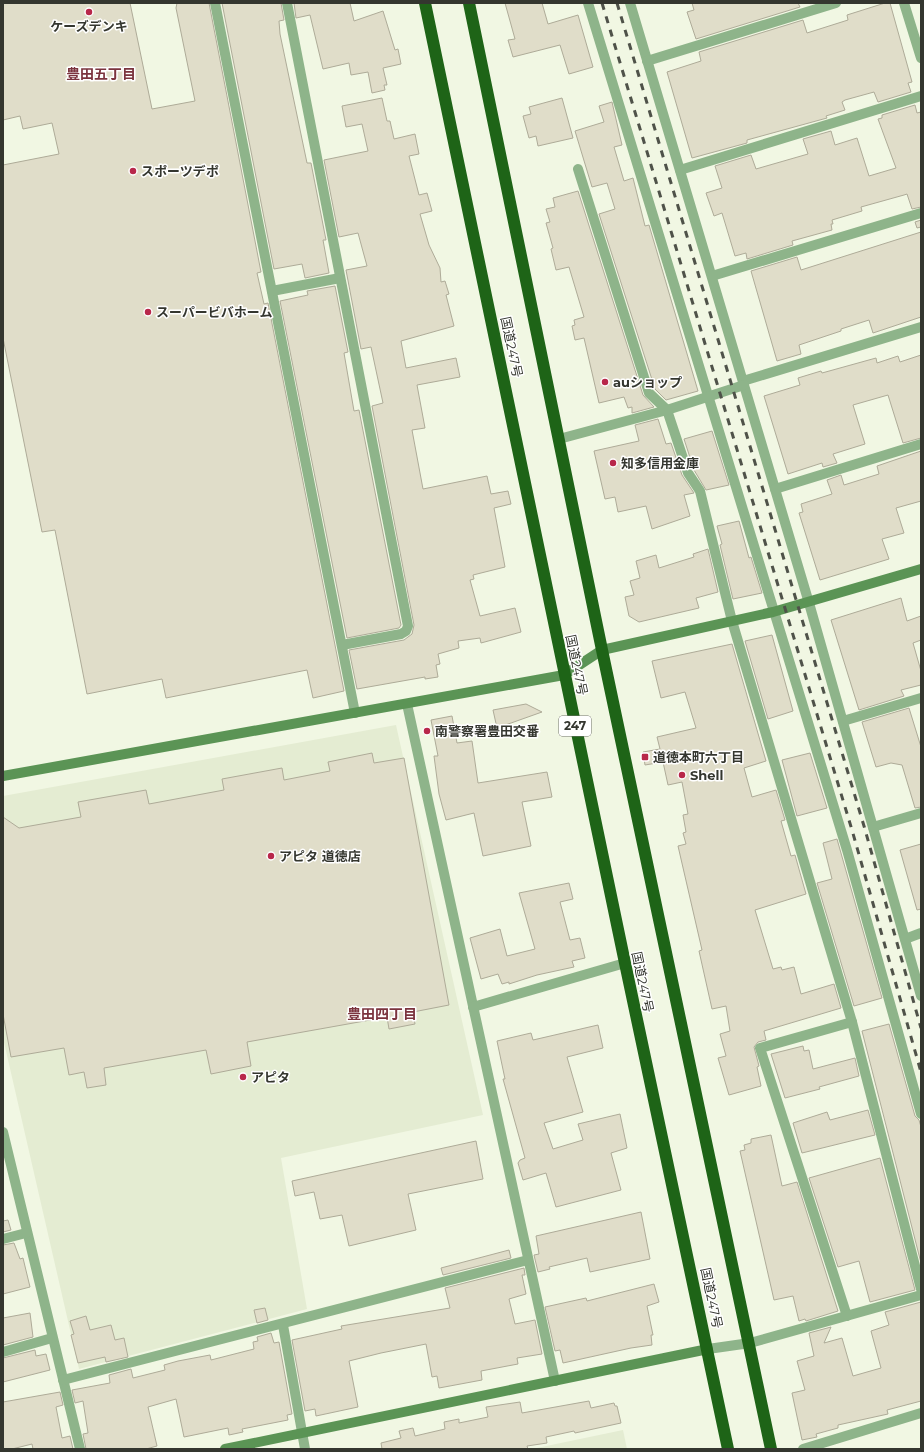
<svg xmlns="http://www.w3.org/2000/svg" width="924" height="1452" font-family="Montserrat,'Noto Sans JP',sans-serif">
<style>
.built{fill:#e4ecd2}
.building{fill:#e0ddc9;stroke:#aeab98}
.lines{fill:none;stroke-linecap:round;stroke-linejoin:round}
.street{stroke:#8eb48a;stroke-width:10}
.secondary{stroke:#5b9455;stroke-width:10}
.highway{stroke:#1e6417;stroke-width:12}
.rail{stroke:#4f5249;stroke-width:3;stroke-dasharray:7 7;stroke-linecap:butt}
.poi-dot{fill:#b8274a;stroke:#fff;stroke-width:1.5}
.labels{text-anchor:middle;stroke-width:3;stroke-linejoin:round;paint-order:stroke}
.shield{fill:#fff;stroke:#71726d;stroke-width:1}
.shield-label{font-size:12px;font-weight:bold;fill:#34362f}
.poi-label{font-size:13px;font-weight:bold;fill:#34362f;stroke:#fff;text-anchor:start}
.street-label{font-size:13px;fill:#34362f;stroke:#fff}
.neighbourhood-label{font-size:14px;font-weight:bold;fill:#7b333e;stroke:#fff}
</style>
<rect width="100%" height="100%" fill="#f1f7e3"/>
<g class="built">
<path d="M396 725 483 1115 281 1158 307 1309 79 1369 3 1038V796Z"/>
<path d="M623 1430 627 1449H532Z"/>
</g>
<g class="building">
<path d="M3 3H130L152 109 195 101 176 8 177 3H209L261 272 257 273 264 304 268 303 344 691 313 698 307 670 166 698 162 679 87 694 55 530 42 532 3 338V165L59 154 52 123 23 129 20 116 3 120Z"/>
<path d="M222 3H281L284 20 279 21 280 34 307 163H311L326 240H323L329 273 305 278 302 264 274 269Z"/>
<path d="M294 3H350L354 21 383 11 395 50 398 49 401 64 383 68 387 85H384L385 90 372 93 368 72 351 75 349 63 323 69 310 15 296 18Z"/>
<path d="M505 3H542L548 24 578 15 593 67 569 74 560 45 513 57 508 40 515 39Z"/>
<path d="M692 3H798L800 7 696 39 687 12 694 10Z"/>
<path d="M885 3H890L895 21 912 82 908 83 911 92 878 102 874 92 845 100 842 102 845 110 826 116 827 118 747 140V143L692 158 667 72 701 61 699 52 803 20 807 33 848 20 847 15Z"/>
<path d="M382 98 387 121H390L394 139 415 134 419 154 409 156 419 195 427 193 432 211 420 214 429 245 440 268 441 282 445 281 449 294 446 295 454 326 401 341 406 368 456 358 460 377 417 385 425 428 412 430 423 489 487 476 491 494 508 491 511 504 494 508 505 567 473 575 474 579 470 580 480 616 515 608 521 632 481 643 480 638 458 641 459 648 438 654 440 664 436 665 438 677 425 679V677L357 689 349 650 404 640 412 634 414 625 372 406 383 403 371 347 361 349 346 270 367 266 358 233 339 237 324 160 368 151 362 124 346 127 342 106Z"/>
<path d="M562 98 573 138 538 146 536 136 529 138 523 116 531 114 529 107Z"/>
<path d="M612 102 622 145 614 147 624 181 633 178 645 226 649 225 698 391 666 400 655 389 599 214 615 209 607 183 592 187 575 131 604 122 599 106Z"/>
<path d="M915 105 917 113 921 112V207L912 209 907 194 904 195 861 207 862 211 832 220 833 224H831L832 230 792 241 793 245 747 259 746 253 735 256 722 213 714 216 706 193 722 188 715 166 751 155 756 169 808 154 803 139 831 131 835 145 857 138 869 176 896 168 878 119 882 118V115Z"/>
<path d="M578 191 643 395 654 407 632 413V407L628 408 624 397 599 403 584 338 575 340 572 326 575 325 574 320 584 317 569 267 556 270 551 249 553 248 546 223 550 222 546 209 555 207 553 198Z"/>
<path d="M921 220V227L917 228 915 222Z"/>
<path d="M921 232V317L873 333 869 320 841 329V331L799 345 801 354 777 361 751 271 797 257 801 270Z"/>
<path d="M335 286 348 352 344 353 354 411 359 410 401 625 399 628 347 638 280 301 308 295 307 291Z"/>
<path d="M921 355V438L903 443 888 395 853 405 865 444 833 454 837 463 823 467 822 463 788 474 764 396 800 385 798 378 821 371 822 373 876 358 877 363 898 356 900 362Z"/>
<path d="M658 419 666 444 671 443 682 475 694 493 684 495 690 516 652 529 646 506 618 512 615 497 605 499 594 451 639 441 635 425Z"/>
<path d="M712 431 729 485 706 490 694 470 684 439Z"/>
<path d="M921 451V501L896 508 904 533 882 539 889 559 820 580 799 513 803 512 801 504 832 494 827 480 841 475 844 485 879 474 877 466Z"/>
<path d="M739 521 749 558 751 557 762 593 733 599 720 545 722 544 717 526Z"/>
<path d="M708 549 718 592 696 598 699 608 639 622 629 616 625 597 634 595 630 581 640 578 636 561 656 555 659 568 694 557 693 554Z"/>
<path d="M901 598 907 621 921 616V640L913 643 921 671V685L901 690 904 696 859 710 831 620Z"/>
<path d="M772 635 793 711 768 719 745 641Z"/>
<path d="M732 644 766 761 744 768 752 797 776 790 785 820 781 821 791 856 795 855 806 894 755 910 773 969 781 967 782 970 794 967 801 994 834 984 841 1008 764 1031 766 1040 758 1042 754 1047 759 1066 757 1067 761 1086 729 1095 718 1058 726 1056 720 1034 730 1031 726 1006 712 1009 699 951 702 950 678 846 686 844 683 833 686 832 683 815 688 814 682 782 668 785 663 762 645 765 643 752 660 749 657 737 696 728 685 692 661 698 652 661Z"/>
<path d="M526 704 542 712 497 728 493 710Z"/>
<path d="M909 708 921 747V807L915 808 902 765 891 763 876 767 862 722Z"/>
<path d="M452 716 457 743 472 741 478 783 547 772 552 797 522 802 531 846 483 856 474 813 446 820 439 794 434 756H438L431 720Z"/>
<path d="M372 753 374 763 404 758 449 1005 413 1012 415 1024 389 1029 387 1017 247 1042 251 1066 211 1074 206 1050 104 1068 106 1085 87 1088 84 1072 69 1075 64 1048 11 1057 3 1014V817L19 828 81 817 78 802 146 790 149 804 224 790 222 779 282 768 284 780 330 771 328 762Z"/>
<path d="M810 753 827 808 797 816 782 760Z"/>
<path d="M837 839 882 998 854 1006 817 883 832 879 823 843Z"/>
<path d="M921 844V909L917 910 900 850Z"/>
<path d="M569 883 573 899 560 902 570 940 580 938 585 958 572 961 574 967 537 975 509 984V982L502 984 498 974 481 979 470 938 500 929 507 956 535 949 519 893Z"/>
<path d="M889 1024 915 1116 919 1120 921 1127V1263L862 1031Z"/>
<path d="M598 1025 603 1048 567 1057 583 1112 544 1123 553 1149 583 1140 578 1124 620 1114 627 1148 611 1153 621 1190 556 1207 546 1173 523 1180 518 1163 520 1160 525 1158 503 1079H505L497 1041 531 1033 533 1040Z"/>
<path d="M803 1046 804 1051 809 1050 813 1069 855 1058 859 1076 819 1087 820 1089 785 1098 771 1054Z"/>
<path d="M868 1110 875 1135 802 1153 793 1123 827 1112 830 1120Z"/>
<path d="M771 1135 782 1186 797 1182 838 1311 806 1321 805 1319 799 1321 793 1296 774 1300 740 1151 745 1150 744 1145 751 1143V1139Z"/>
<path d="M476 1141 483 1179 408 1194 416 1230 349 1246 342 1215 320 1219 314 1192 295 1196 292 1181Z"/>
<path d="M880 1158 915 1290 870 1302 859 1261 838 1267 809 1178Z"/>
<path d="M641 1212 650 1259 590 1272 587 1258 549 1267 550 1269 538 1272 534 1255 539 1254 536 1236Z"/>
<path d="M8 1220 11 1230 3 1232V1221Z"/>
<path d="M14 1243 20 1259 23 1258 30 1287 3 1294V1245Z"/>
<path d="M509 1250 511 1258 443 1275 441 1268Z"/>
<path d="M524 1268 525 1275H522L526 1294 509 1299 515 1324 535 1320 542 1354 517 1358 518 1364 481 1371 482 1380 439 1388 437 1376 432 1377 426 1344 381 1353 349 1361 358 1407 316 1416 315 1409 305 1411 292 1340 342 1329 341 1326 450 1308 445 1288Z"/>
<path d="M654 1284 659 1302 647 1306 653 1335H651L652 1345 631 1348 563 1363 560 1350 555 1351 545 1307 586 1298 587 1301Z"/>
<path d="M921 1302V1401L887 1410 888 1414 838 1425V1428L816 1434 817 1437 802 1440 792 1393 805 1390 797 1361 814 1356 809 1333 831 1327 824 1343 842 1338 853 1376 881 1368 871 1331 889 1325 885 1312Z"/>
<path d="M265 1308 268 1320 257 1323 254 1310Z"/>
<path d="M30 1313 33 1337 3 1345V1318Z"/>
<path d="M86 1316 90 1330 111 1325 115 1340 124 1338 128 1357 106 1362 105 1357 78 1363 71 1335 74 1334 70 1321Z"/>
<path d="M271 1333 274 1343 279 1342 292 1414 287 1415 288 1420 242 1429 243 1432 229 1435 228 1428 184 1437 176 1399 148 1407 157 1446 146 1449H86L83 1434 88 1433 83 1401 75 1403 72 1390 110 1383 109 1375 131 1369 133 1378 165 1370 164 1365 178 1361 210 1355 211 1360 254 1349 253 1342 258 1341 257 1337Z"/>
<path d="M35 1350 36 1356 46 1354 50 1370 3 1382V1358Z"/>
<path d="M60 1392 63 1405 56 1407 62 1438 70 1436 73 1449H33L32 1444 12 1449H3V1402Z"/>
<path d="M589 1401 591 1408 614 1403 615 1406H617L621 1423 575 1433 574 1431 546 1437 547 1443 527 1446 528 1449H382L381 1443 401 1438 399 1431 413 1428 415 1436 445 1429 444 1422 459 1419V1423L488 1417 486 1407 520 1402 522 1413Z"/>
</g>
<g class="lines">
<g class="street">
<path d="M215 3 355 713"/>
<path d="M287 3 408 626 406 631 401 634 342 645"/>
<path d="M588 3 847 850 921 1114"/>
<path d="M630 3 809 603 921 996"/>
<path d="M904 3 921 58"/>
<path d="M647 61 836 3"/>
<path d="M578 169 649 393 667 410 688 473 700 491 732 621 852 1022 760 1048 847 1316"/>
<path d="M680 170 921 96"/>
<path d="M712 276 921 213"/>
<path d="M272 291 340 278"/>
<path d="M743 381 921 327"/>
<path d="M559 439 667 410 744 385"/>
<path d="M775 489 921 444"/>
<path d="M407 704 555 1381"/>
<path d="M843 721 921 698"/>
<path d="M873 827 921 813"/>
<path d="M905 939 921 933"/>
<path d="M473 1007 625 963"/>
<path d="M852 1022 921 1289"/>
<path d="M3 1132 80 1449"/>
<path d="M3 1239 26 1233"/>
<path d="M283 1325 305 1449"/>
<path d="M708 1349 750 1343 921 1295"/>
<path d="M3 1352 52 1338"/>
<path d="M63 1380 528 1260"/>
<path d="M803 1449 921 1413"/>
</g>
<g class="secondary">
<path d="M3 776 564 675 602 650 773 612 921 569"/>
<path d="M225 1449 708 1349"/>
</g>
<g class="highway">
<path d="M425 3 625 963 728 1449"/>
<path d="M469 3 602 650 771 1449"/>
</g>
<g class="rail">
<path d="M602 3 852 830 921 1072"/>
<path d="M617 3 864 826 921 1028"/>
</g>
</g>
<g class="poi-dot">
<circle cx="89" cy="12" r="4"/>
<circle cx="133" cy="171" r="4"/>
<circle cx="148" cy="312" r="4"/>
<circle cx="605" cy="382" r="4"/>
<circle cx="613" cy="463" r="4"/>
<circle cx="427" cy="731" r="4"/>
<rect x="641" y="753" width="8" height="8" rx="2"/>
<circle cx="682" cy="775" r="4"/>
<circle cx="271" cy="856" r="4"/>
<circle cx="243" cy="1077" r="4"/>
</g>
<g class="labels">
<rect class="shield" x="559" y="716" width="32" height="20" rx="3"/>
<g class="shield-label">
<text x="575" y="730">247</text>
</g>
<g class="poi-label">
<text x="89" y="31" text-anchor="middle">ケーズデンキ</text>
<text x="141" y="176">スポーツデポ</text>
<text x="156" y="317">スーパービバホーム</text>
<text x="613" y="387">auショップ</text>
<text x="621" y="468">知多信用金庫</text>
<text x="435" y="736">南警察署豊田交番</text>
<text x="653" y="762">道徳本町六丁目</text>
<text x="690" y="780">Shell</text>
<text x="279" y="861">アピタ 道徳店</text>
<text x="251" y="1082">アピタ</text>
</g>
<g class="street-label">
<text transform="translate(512 347) rotate(78)" y="5">国道247号</text>
<text transform="translate(577 665) rotate(78)" y="5">国道247号</text>
<text transform="translate(643 982) rotate(78)" y="5">国道247号</text>
<text transform="translate(712 1298) rotate(78)" y="5">国道247号</text>
</g>
<g class="neighbourhood-label">
<text x="101" y="79">豊田五丁目</text>
<text x="382" y="1019">豊田四丁目</text>
</g>
</g>
<rect width="924" height="1452" fill="none" stroke="#34362f" stroke-width="8"/>
</svg>
